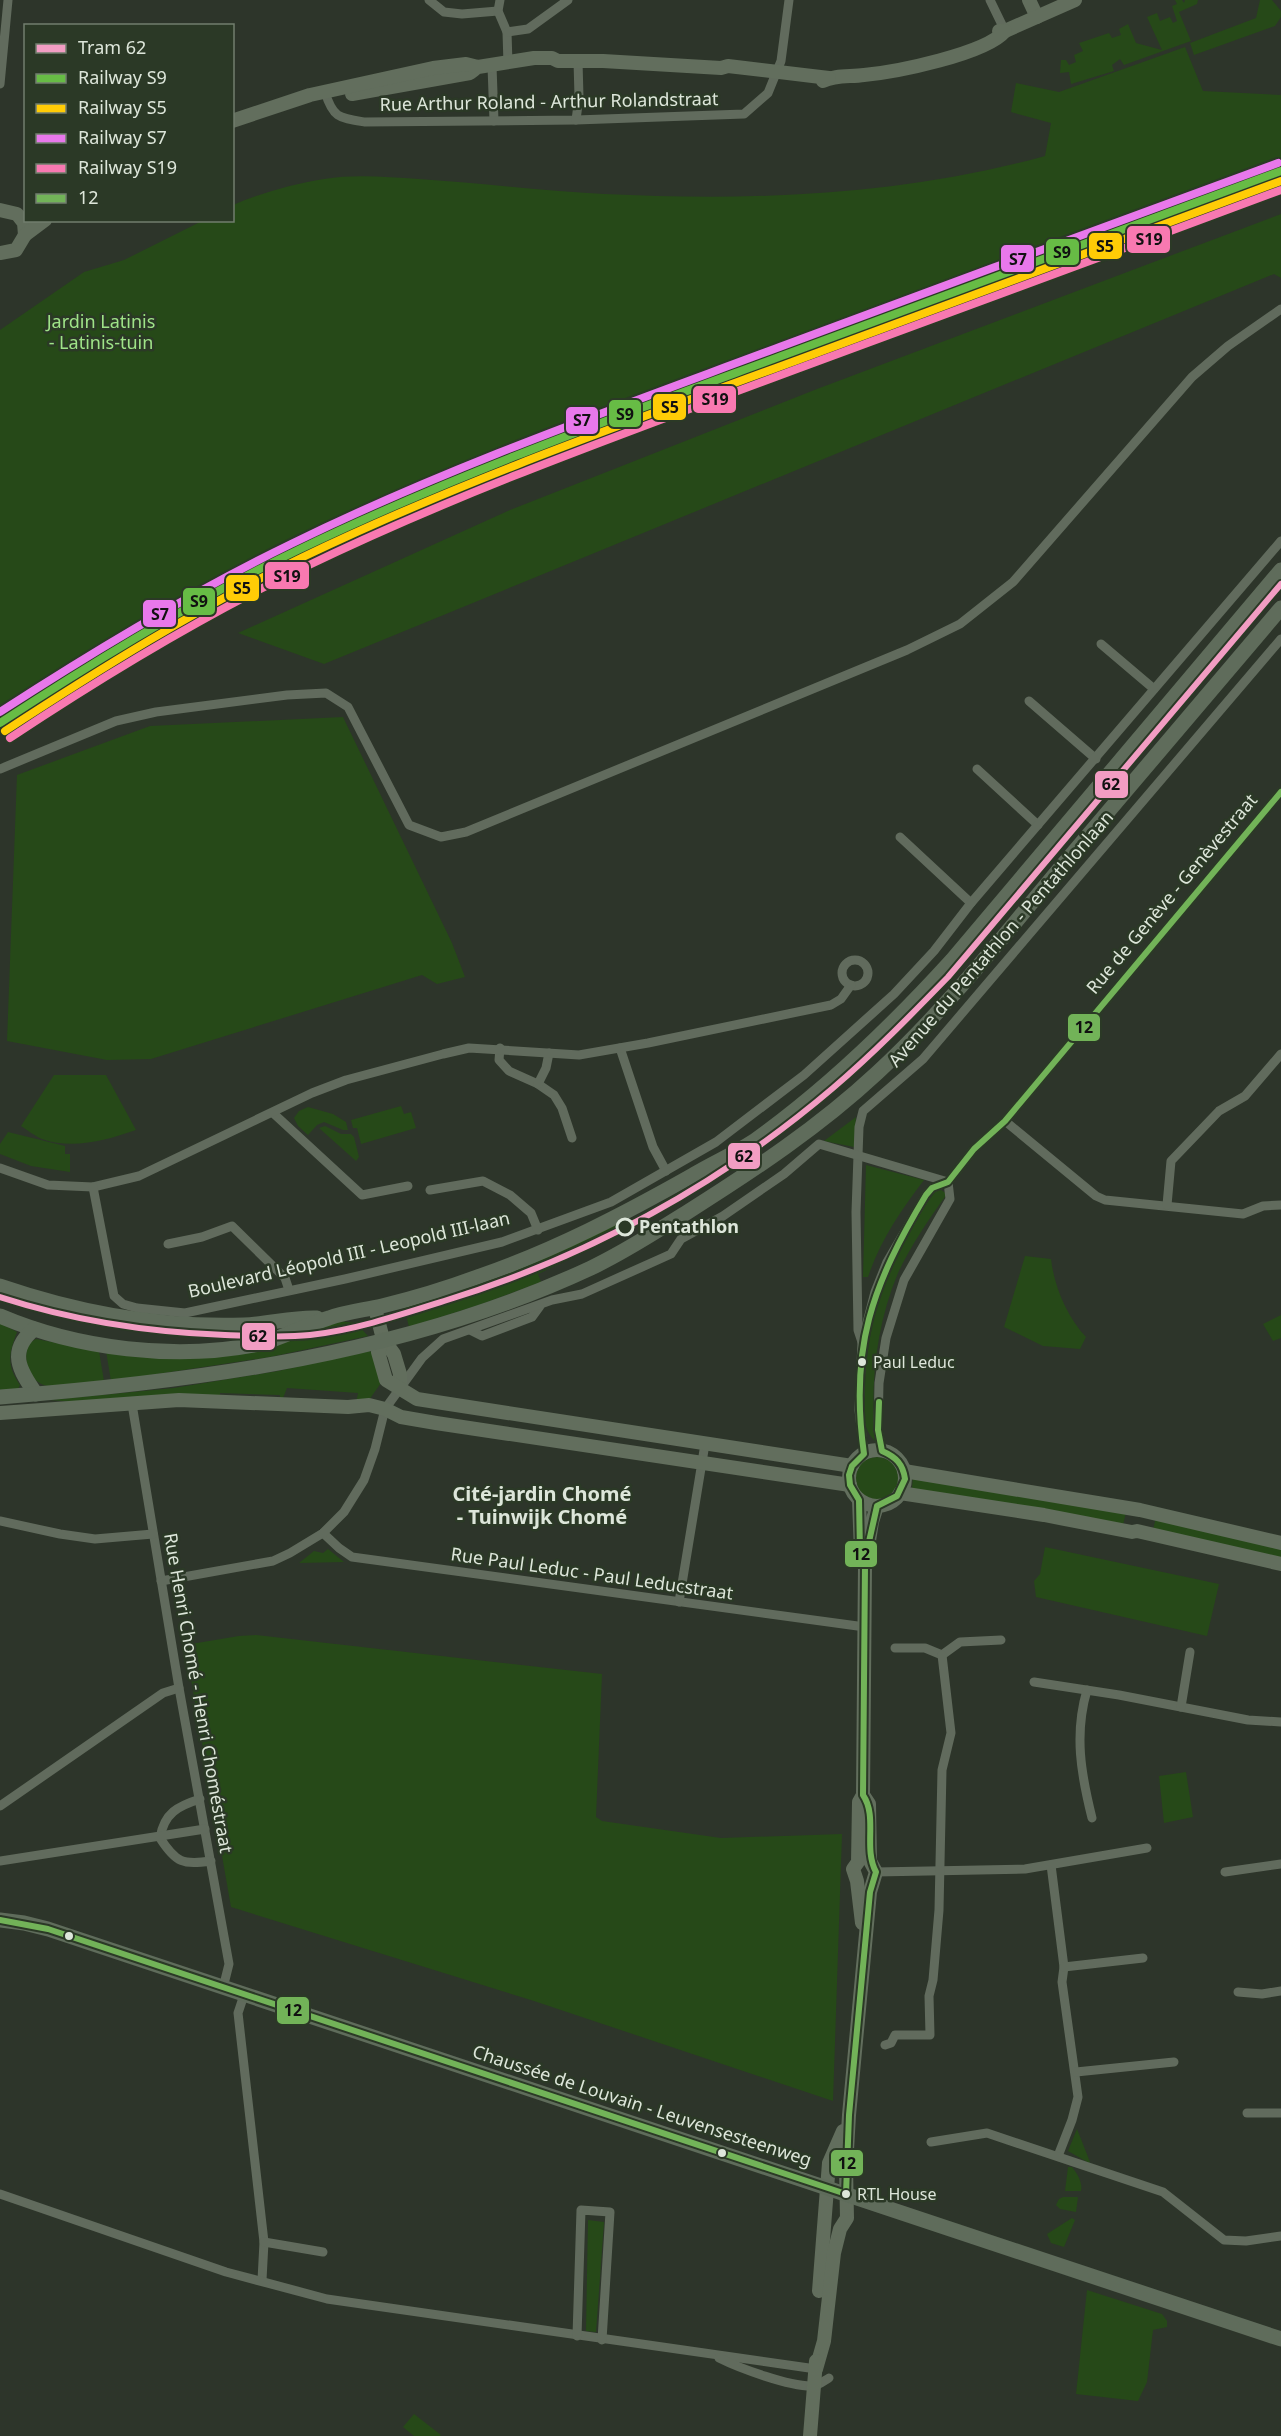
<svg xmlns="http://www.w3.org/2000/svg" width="1281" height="2436" font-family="'Noto Sans',sans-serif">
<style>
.green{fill:#264918}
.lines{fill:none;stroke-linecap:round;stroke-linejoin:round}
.street{stroke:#616b5d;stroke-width:9}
.secondary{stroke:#626e5d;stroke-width:14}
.primary{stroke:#5f6c5b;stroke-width:15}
.bus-1-casing{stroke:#2b3926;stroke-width:10}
.bus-1{stroke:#72b358;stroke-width:6}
.rail-1-casing{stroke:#2b3926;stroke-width:12}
.rail-2-casing{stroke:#2b3926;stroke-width:12}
.rail-3-casing{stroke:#2b3926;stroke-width:12}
.rail-4-casing{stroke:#2b3926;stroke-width:12}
.rail-1{stroke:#67bc45;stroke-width:8}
.rail-2{stroke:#ffcc06;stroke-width:8}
.rail-3{stroke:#e878eb;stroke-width:8}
.rail-4{stroke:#f879b1;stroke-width:8}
.tram-1-casing{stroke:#2b3926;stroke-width:10}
.tram-1{stroke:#f29dc3;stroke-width:6}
.stop-dot{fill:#2b3926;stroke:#dde6da;stroke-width:3}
.bus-dot{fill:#dde6da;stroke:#2b3926;stroke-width:2}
.labels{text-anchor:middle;stroke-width:5;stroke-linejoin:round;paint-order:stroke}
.bus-label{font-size:16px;fill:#dde6da;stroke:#2b3926;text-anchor:start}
.street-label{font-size:18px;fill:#dde6da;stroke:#2b3926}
.park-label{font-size:18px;fill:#9fe388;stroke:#2b3926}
.stop-label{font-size:18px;font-weight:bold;fill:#dde6da;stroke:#2b3926;text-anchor:start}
.neighbourhood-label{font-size:20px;font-weight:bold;fill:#dde6da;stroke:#2b3926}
.line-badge{stroke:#2b3926;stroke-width:2}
.pale-badge-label{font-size:16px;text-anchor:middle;font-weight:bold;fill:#111}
</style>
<rect width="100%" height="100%" fill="#2d352a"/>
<g class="green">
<path d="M1175 0H1182L1184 3 1185 0H1198L1197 4 1179 12 1191 41 1124 65 1120 59 1112 65 1114 71 1071 84 1069 72 1060 73 1061 60H1066L1069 65 1076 62 1074 55 1083 51 1079 43 1109 33 1112 38 1121 35 1119 29 1128 24 1136 43 1162 50 1147 17 1157 13 1160 21 1170 17 1173 23 1177 21 1172 6 1177 4Z"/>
<path d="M1260 0H1272L1281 11V17L1275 26 1194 55 1190 43 1256 18Z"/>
<path d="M1185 47 1203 91 1281 95V162L599 414 379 505 241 566 86 659 0 715V330L84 272 124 260 202 221 232 220 233 205C261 193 293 184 324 179 355 174 387 177 419 179 481 183 542 191 604 194 752 201 901 196 1045 156L1051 123 1011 112 1016 83 1059 92Z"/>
<path d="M1281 214V278L1274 274 324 664 238 633 510 510 817 389Z"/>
<path d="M343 717 452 943 465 977 437 984 422 975 151 1059 107 1060 7 1041 17 775 150 726Z"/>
<path d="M54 1075H106L136 1130C107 1140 73 1150 42 1139 35 1136 27 1130 21 1126Z"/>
<path d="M401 1106 404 1114 411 1112 416 1128 361 1144 357 1128H353L351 1120Z"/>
<path d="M308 1107 333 1114 346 1122 348 1130H343L324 1122 317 1125 308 1135 298 1126 294 1118 299 1111Z"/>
<path d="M856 1117 854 1147 824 1141Z"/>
<path d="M325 1126 341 1134H351L354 1137 359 1157 356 1161 319 1128Z"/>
<path d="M8 1132 65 1146V1154H70V1172L31 1166 0 1154V1144Z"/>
<path d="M866 1165 924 1180C901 1210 880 1241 868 1277H863Z"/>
<path d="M938 1188 947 1194C929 1219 911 1245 898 1273 876 1325 870 1385 875 1441 861 1428 865 1411 865 1394 865 1317 892 1248 938 1188Z"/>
<path d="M628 1219 633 1229 538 1274 541 1282 479 1305 409 1327 404 1307Z"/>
<path d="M1025 1256 1051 1259C1054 1286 1067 1317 1086 1337L1080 1349 1043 1346 1004 1327Z"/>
<path d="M1281 1315V1338L1273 1341 1263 1324Z"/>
<path d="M339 1321 356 1323 368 1336 270 1357 111 1381 106 1351 190 1354Z"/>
<path d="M0 1323 17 1332C9 1354 6 1364 20 1385L18 1389 0 1390Z"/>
<path d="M36 1339 99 1351 104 1381 47 1386C28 1381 23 1362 28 1344Z"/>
<path d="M370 1351 372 1353 381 1383 369 1400 356 1403 358 1393 287 1388 283 1398H280V1395L220 1393V1397L75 1402 50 1400 174 1388 278 1371Z"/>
<circle cx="877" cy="1479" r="22"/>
<path d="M913 1475 1126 1512 1123 1525 912 1489Z"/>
<path d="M1156 1517 1281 1546V1560L1153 1530Z"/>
<path d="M1045 1547 1219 1584 1207 1636 1036 1597 1034 1581 1040 1574Z"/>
<path d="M328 1549 344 1562 299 1563 314 1551 323 1553Z"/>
<path d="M256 1635 602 1674 596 1817 602 1821 721 1838 842 1834 833 2101 534 2001 231 1907 185 1645 239 1636Z"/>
<path d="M1186 1772 1193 1817 1164 1823 1159 1776Z"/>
<path d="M1077 2129 1090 2162 1089 2163 1068 2151Z"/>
<path d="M1068 2167H1072C1077 2173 1083 2183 1081 2191H1065Z"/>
<path d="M1063 2197H1078L1076 2212 1060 2209 1056 2205 1059 2199Z"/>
<path d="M1072 2218 1075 2220 1064 2247 1051 2243 1047 2234Z"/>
<path d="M588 2220 604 2222 596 2332 586 2331Z"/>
<path d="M1087 2290 1162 2314 1167 2321V2327L1153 2330 1147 2382 1138 2401 1076 2394Z"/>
<path d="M414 2414 441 2435 440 2436H414L403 2427Z"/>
</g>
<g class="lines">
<g class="street">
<path d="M429 0 444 12 462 14 498 11"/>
<path d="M500 0 498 11 507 32 508 64"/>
<path d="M990 0 1005 31"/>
<path d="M507 32 528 29 568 0"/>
<path d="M492 66 494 121"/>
<path d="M0 84 8 0"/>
<path d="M325 92C333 118 339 118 365 122L576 120 744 114 768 93 781 61 789 0"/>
<path d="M576 120 579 97 578 61"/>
<path d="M1101 644 1154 689"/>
<path d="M1029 701 1096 759"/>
<path d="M0 769 116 721 156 712 287 695 326 693 348 707 409 825 441 837 466 832 907 650 960 624 1013 582 1192 377 1228 346 1281 309"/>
<path d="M977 769 1038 825"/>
<path d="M900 837 971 903"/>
<circle cx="855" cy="973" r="13"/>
<path d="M500 1048 499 1060 509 1071 538 1084 554 1095 562 1108 572 1138"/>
<path d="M620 1048 653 1147 666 1171"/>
<path d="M538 1084 546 1068 549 1053"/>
<path d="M273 1113 362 1195 408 1186"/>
<path d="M1005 1121 1096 1196 1105 1200 1243 1214 1263 1206 1281 1205"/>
<path d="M0 1168 48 1185 93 1187 139 1176 312 1093 346 1080 443 1054 469 1048 579 1055 648 1043 831 1005 841 999 851 985"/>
<path d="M93 1187 114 1296 123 1304 137 1308 185 1313 345 1279 502 1242 611 1202 716 1142 804 1075 894 994 934 951 971 903 1281 541"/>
<path d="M430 1190 483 1181 510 1195 531 1213 538 1230"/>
<path d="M1167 1205 1171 1161 1219 1111 1245 1096 1281 1054"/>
<path d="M168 1244 202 1237 232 1226 285 1278 289 1290"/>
<path d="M470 1330 482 1336 532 1317 540 1306"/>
<path d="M862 1342 858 1330 856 1212 859 1127 863 1111 923 1059 1281 639"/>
<path d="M132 1404 179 1688 229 1964 223 1988"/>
<path d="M882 1451 878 1430 879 1383 886 1338 904 1280 950 1199 948 1182"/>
<path d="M864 1454 859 1410 862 1342 875 1292 887 1262 926 1195 932 1188 948 1182 974 1149 1005 1121 1281 792"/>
<path d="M0 1521 60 1534 95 1539 153 1534"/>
<path d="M323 1533 339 1548 352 1557 865 1627"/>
<path d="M161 1581 273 1561 290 1553 323 1533 344 1512 364 1480 375 1449 385 1409 422 1358 443 1339 552 1300 582 1294 671 1254 681 1239 723 1216 784 1174 819 1144 948 1182"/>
<path d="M679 1602 705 1444"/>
<path d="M895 1648H925L942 1655"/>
<path d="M942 1655 960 1642 1001 1640"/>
<path d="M1034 1682 1119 1695 1248 1720 1281 1722"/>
<path d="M1087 1690C1074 1734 1081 1774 1092 1818"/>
<path d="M1181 1707 1190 1652"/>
<path d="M200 1799C178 1806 164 1813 160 1838 176 1863 183 1865 211 1861"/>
<path d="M0 1806 163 1693 179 1688"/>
<path d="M0 1861 205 1829"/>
<path d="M1051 1865 1064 1967 1062 1982 1078 2097 1072 2120 1058 2156"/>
<path d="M876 1872 1025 1869 1147 1848"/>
<path d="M1225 1872 1281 1864"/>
<path d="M1064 1967 1143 1958"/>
<path d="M1238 1992 1262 1994 1281 1991"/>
<path d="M244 1995 238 2013 264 2242 262 2280"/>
<path d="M885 2045 891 2043 895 2035H930L929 1996 933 1980 939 1910 942 1770 951 1733 942 1655"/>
<path d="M1076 2072 1174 2062"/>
<path d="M1247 2113H1281"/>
<path d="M931 2142 987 2133 1163 2192 1224 2240 1246 2241 1281 2236"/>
<path d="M0 2194 226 2272 327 2299 816 2369"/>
<path d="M264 2242 323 2252"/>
<path d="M577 2336 581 2210 610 2212 602 2340"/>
<path d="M719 2358C739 2368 790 2387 813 2386 818 2386 824 2381 829 2378"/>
</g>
<g class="secondary">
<path d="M1029 0 1037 17"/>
<path d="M999 31H1005L1075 0"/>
<path d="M823 81C835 75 850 77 864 75 896 72 986 54 1005 31"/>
<path d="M352 94 470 73 474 70"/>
<path d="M232 121 310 95 433 68 466 64 478 67 534 58H552L558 61H603L721 68 728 66 829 78"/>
<path d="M0 210 17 214 24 223 25 235"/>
<path d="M0 253 16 250 25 235 45 220"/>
<path d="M375 1308 383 1339 394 1354 400 1374V1388"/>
<path d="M383 1339 378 1352 386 1380 417 1399 852 1466"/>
<path d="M0 1413 179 1400 348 1407 369 1405 385 1409 401 1417 436 1423 850 1485"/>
<circle cx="877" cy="1478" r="28"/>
<path d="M904 1471 1140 1510 1281 1543"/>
<path d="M900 1493 1044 1515 1132 1532 1137 1531 1281 1564"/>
<path d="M859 1500 861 1552"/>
<path d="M862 1923 857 1881 853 1869 858 1862 859 1802 863 1795 865 1566 872 1522 877 1506"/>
<path d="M819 2291 829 2163 843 2131"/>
<path d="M816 2369 824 2341 834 2253 840 2229 847 2218 846 2167 849 2115 870 1892 876 1872 870 1861 869 1804 863 1795"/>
<path d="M810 2436 816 2361"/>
</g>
<g class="primary">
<path d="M0 1286C79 1313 160 1328 244 1325 269 1324 293 1317 317 1318"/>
<path d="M0 1316C77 1349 176 1361 259 1344 283 1338 305 1325 329 1318 346 1312 365 1310 382 1306 415 1298 448 1288 480 1276 555 1250 624 1214 693 1175 713 1163 734 1154 754 1141 827 1089 892 1026 952 960L1281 570"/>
<path d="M34 1329C8 1351 19 1370 36 1394"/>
<path d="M0 1397C200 1381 407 1354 591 1268 625 1252 655 1232 686 1213 754 1170 819 1127 877 1073 943 1012 999 942 1056 873 1131 785 1206 697 1281 608"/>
<path d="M0 1920 24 1923 48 1929 1281 2339"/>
</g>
<g class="bus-1-casing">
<g id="bus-1">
<path d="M866 1555 877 1506 897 1496 905 1479C903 1464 896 1457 882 1451L878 1430 879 1402"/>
<path d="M0 1920 48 1929 846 2194 849 2115 870 1892 876 1872C863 1848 878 1817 863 1795L865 1566 860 1551 859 1500 850 1485 849 1475 852 1466 864 1454C849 1348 872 1285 926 1195L932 1188 948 1182 974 1149 1005 1121 1281 792"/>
</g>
</g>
<use href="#bus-1" class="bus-1"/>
<g class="rail-1-casing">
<path id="rail-1" d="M0 723C96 660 194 600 298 550 456 474 622 415 787 354 952 293 1116 232 1281 171"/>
</g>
<g class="rail-2-casing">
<path id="rail-2" d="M5 731C101 668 198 608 301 558 461 481 629 422 795 361 957 301 1119 241 1281 181"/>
</g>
<g class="rail-3-casing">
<path id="rail-3" d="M0 712C94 651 190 593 291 544 450 466 619 407 785 345 949 284 1114 223 1278 163"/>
</g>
<g class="rail-4-casing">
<path id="rail-4" d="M10 738C105 675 202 616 305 567 464 490 631 431 797 369 958 310 1120 250 1281 190"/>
</g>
<use href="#rail-1" class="rail-1"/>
<use href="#rail-2" class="rail-2"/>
<use href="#rail-3" class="rail-3"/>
<use href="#rail-4" class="rail-4"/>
<g class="tram-1-casing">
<path id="tram-1" d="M0 1297C74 1321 147 1332 225 1335 253 1336 282 1338 310 1335 355 1330 400 1315 444 1301 587 1257 719 1185 833 1088 874 1053 911 1015 948 977L1281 584"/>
</g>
<use href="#tram-1" class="tram-1"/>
</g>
<circle class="stop-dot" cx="625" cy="1227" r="8"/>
<g class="bus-dot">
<circle cx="862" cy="1362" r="5"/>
<circle cx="69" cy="1936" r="5"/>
<circle cx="722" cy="2153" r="5"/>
<circle cx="846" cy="2194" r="5"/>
</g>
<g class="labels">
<g class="bus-label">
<text x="873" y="1368">Paul Leduc</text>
<text x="857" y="2200">RTL House</text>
</g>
<g class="street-label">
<text transform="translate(549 102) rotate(-1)" y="6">Rue Arthur Roland - Arthur Rolandstraat</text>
<text transform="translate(1172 894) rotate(-50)" y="6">Rue de Genève - Genèvestraat</text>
<text transform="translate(1001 939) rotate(-49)" y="6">Avenue du Pentathlon - Pentathlonlaan</text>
<text transform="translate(349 1255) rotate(-13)" y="6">Boulevard Léopold III - Leopold III-laan</text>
<text transform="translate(592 1574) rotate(8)" y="6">Rue Paul Leduc - Paul Leducstraat</text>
<text transform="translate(198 1693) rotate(80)" y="6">Rue Henri Chomé - Henri Choméstraat</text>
<text transform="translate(642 2106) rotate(18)" y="6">Chaussée de Louvain - Leuvensesteenweg</text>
</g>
<g class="park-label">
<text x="101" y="328">Jardin Latinis<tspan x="101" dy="21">- Latinis-tuin</tspan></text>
</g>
<g class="stop-label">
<text x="639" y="1233">Pentathlon</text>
</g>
<g class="neighbourhood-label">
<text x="542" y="1501">Cité-jardin Chomé<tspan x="542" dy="23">- Tuinwijk Chomé</tspan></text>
</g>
</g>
<g class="line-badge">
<rect x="1126" y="225" width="45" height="29" rx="6" fill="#f879b1"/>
<rect x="1088" y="232" width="35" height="28" rx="6" fill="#ffcc06"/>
<rect x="1045" y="238" width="35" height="28" rx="6" fill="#67bc45"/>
<rect x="1000" y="244" width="35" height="29" rx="6" fill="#e878eb"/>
<rect x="692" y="385" width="45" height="29" rx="6" fill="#f879b1"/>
<rect x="652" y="393" width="35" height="28" rx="6" fill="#ffcc06"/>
<rect x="608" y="399" width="34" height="29" rx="6" fill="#67bc45"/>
<rect x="565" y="406" width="34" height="29" rx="6" fill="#e878eb"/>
<rect x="264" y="561" width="46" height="29" rx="6" fill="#f879b1"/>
<rect x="225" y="574" width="35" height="28" rx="6" fill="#ffcc06"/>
<rect x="182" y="587" width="34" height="29" rx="6" fill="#67bc45"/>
<rect x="142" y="599" width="35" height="29" rx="6" fill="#e878eb"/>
<rect x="1094" y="770" width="35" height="29" rx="6" fill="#f29dc3"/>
<rect x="1067" y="1013" width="34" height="29" rx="6" fill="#72b358"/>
<rect x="727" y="1142" width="34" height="28" rx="6" fill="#f29dc3"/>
<rect x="241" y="1322" width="35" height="29" rx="6" fill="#f29dc3"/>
<rect x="844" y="1540" width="34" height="28" rx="6" fill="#72b358"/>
<rect x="276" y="1996" width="34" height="29" rx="6" fill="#72b358"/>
<rect x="830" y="2149" width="34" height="28" rx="6" fill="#72b358"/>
</g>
<g class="pale-badge-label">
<text x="1149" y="245">S19</text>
<text x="1105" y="252">S5</text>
<text x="1062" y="258">S9</text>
<text x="1018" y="265">S7</text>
<text x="715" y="405">S19</text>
<text x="670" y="413">S5</text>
<text x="625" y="420">S9</text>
<text x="582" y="426">S7</text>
<text x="287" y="582">S19</text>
<text x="242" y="594">S5</text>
<text x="199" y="607">S9</text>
<text x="160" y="620">S7</text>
<text x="1111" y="790">62</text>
<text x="1084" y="1033">12</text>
<text x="744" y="1162">62</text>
<text x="258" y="1342">62</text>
<text x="861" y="1560">12</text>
<text x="293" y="2016">12</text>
<text x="847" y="2169">12</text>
</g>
<rect x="24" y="24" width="210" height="198" fill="#2b3926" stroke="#727e6e" stroke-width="1.5"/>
<rect x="36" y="44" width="30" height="9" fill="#f29dc3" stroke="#727e6e" stroke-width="1.5"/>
<text x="78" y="54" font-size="18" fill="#dde6da">Tram 62</text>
<rect x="36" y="74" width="30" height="9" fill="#67bc45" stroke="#727e6e" stroke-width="1.5"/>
<text x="78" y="84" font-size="18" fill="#dde6da">Railway S9</text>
<rect x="36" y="104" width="30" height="9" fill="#ffcc06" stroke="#727e6e" stroke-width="1.5"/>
<text x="78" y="114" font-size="18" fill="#dde6da">Railway S5</text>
<rect x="36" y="134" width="30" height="9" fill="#e878eb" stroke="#727e6e" stroke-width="1.5"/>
<text x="78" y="144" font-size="18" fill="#dde6da">Railway S7</text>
<rect x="36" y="164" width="30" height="9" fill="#f879b1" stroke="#727e6e" stroke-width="1.5"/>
<text x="78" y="174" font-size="18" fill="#dde6da">Railway S19</text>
<rect x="36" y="194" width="30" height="9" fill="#72b358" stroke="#727e6e" stroke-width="1.5"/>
<text x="78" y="204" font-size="18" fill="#dde6da">12</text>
</svg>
